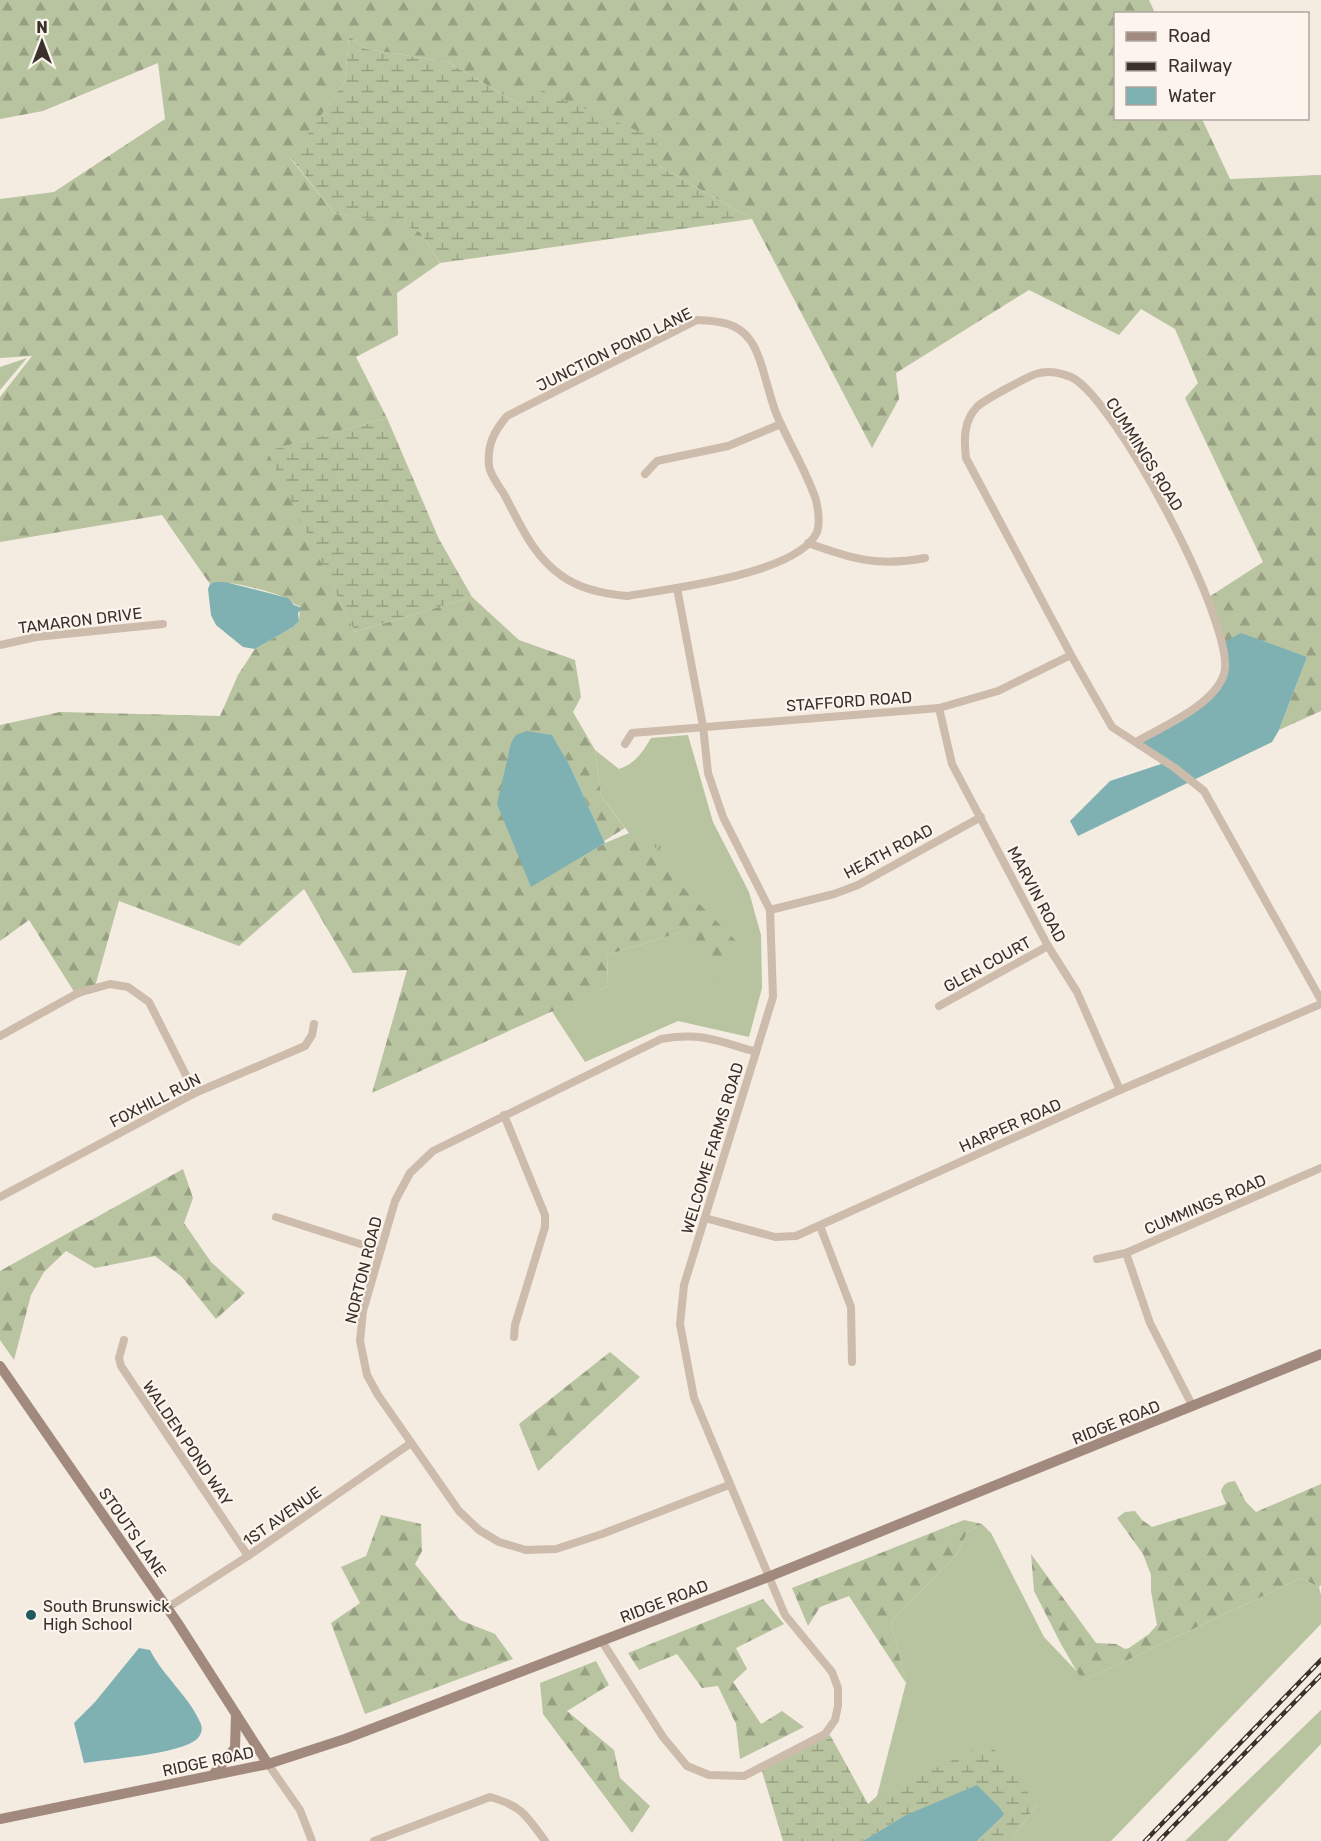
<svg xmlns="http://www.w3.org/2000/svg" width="1321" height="1841" font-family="Rubik,sans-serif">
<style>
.grass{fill:#b8c4a0}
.forest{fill:url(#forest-firs)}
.wetland{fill:url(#wetland-marsh)}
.park{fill:url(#park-tufts)}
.water{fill:#7fb0b2}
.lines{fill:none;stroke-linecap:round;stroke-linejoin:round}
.street{stroke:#cdbbac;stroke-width:8}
.secondary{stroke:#a18a7d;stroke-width:10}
.rail-casing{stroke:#3b302b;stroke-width:4.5}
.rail{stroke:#fbf5ee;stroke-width:2;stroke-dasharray:7;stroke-linecap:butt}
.poi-dot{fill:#1f5a5e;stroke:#fbf5ee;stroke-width:2}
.labels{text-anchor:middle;stroke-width:4.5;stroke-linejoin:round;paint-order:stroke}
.street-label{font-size:16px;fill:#3b302b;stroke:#fbf5ee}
.poi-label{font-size:16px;fill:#3b302b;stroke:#fbf5ee;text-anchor:start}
</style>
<defs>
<pattern id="forest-firs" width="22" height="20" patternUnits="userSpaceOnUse" patternTransform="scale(1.5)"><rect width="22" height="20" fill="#b8c4a0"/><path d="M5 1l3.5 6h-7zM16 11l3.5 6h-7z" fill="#97a083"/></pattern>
<pattern id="wetland-marsh" width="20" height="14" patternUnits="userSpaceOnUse" patternTransform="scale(1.5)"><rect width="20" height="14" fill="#b8c4a0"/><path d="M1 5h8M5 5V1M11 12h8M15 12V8" fill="none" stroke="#97a083"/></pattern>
<pattern id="park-tufts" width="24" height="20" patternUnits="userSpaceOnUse" patternTransform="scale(1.5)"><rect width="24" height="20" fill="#b8c4a0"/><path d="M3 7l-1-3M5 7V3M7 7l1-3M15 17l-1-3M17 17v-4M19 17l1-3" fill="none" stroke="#97a083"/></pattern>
</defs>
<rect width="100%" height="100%" fill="#f4ebe1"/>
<g class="grass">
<path d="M27 358 0 390V367Z"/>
<path d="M688 735 713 822 749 892 761 935 762 988 749 1037 678 1021 585 1062 551 1010 608 986 607 955 681 932 629 833 601 796 595 750 619 769C636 763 642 753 651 738Z"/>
<path d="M982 1524 991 1533 1044 1637 1085 1680 1301 1578 1319 1587 1321 1595V1624L1111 1841H1011L1037 1804 877 1796 906 1683 891 1622 957 1554 967 1532Z"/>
<path d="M1321 1710V1744L1227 1841H1185Z"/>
</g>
<g class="forest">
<path d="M0 0H1149L1155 13 1116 14V118L1202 119 1230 179 1321 175V711L1279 730 1307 657 1224 642 1209 597 1263 562 1185 398 1198 383 1175 329 1141 309 1119 335 1029 290 896 373 899 399 872 448 752 219 657 165 519 104 448 62 366 49 349 36 345 81 291 159 335 214 399 222 420 232 440 263 397 293 398 335 356 357 387 418 268 451 355 632 472 597 519 640 575 660 581 697 573 712 595 750 601 796 625 828 604 841 569 764 552 735 531 886 605 843 629 833 742 947 717 978 681 932 607 955 608 986 372 1093 407 970 353 973 304 889 239 946 119 901 94 990 78 998 29 920 0 941V725L60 712 220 716 238 675 255 649 293 627 299 621 300 606C293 605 290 599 284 597 267 591 225 578 210 584L162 515 0 542V397L32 356 0 358V199L54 192 165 119 158 63 43 111 0 119Z"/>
<path d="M183 1169 193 1198 184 1223 211 1262 245 1293 216 1319 182 1277 155 1256 95 1268 66 1251 44 1272 31 1295 14 1360 0 1340V1271Z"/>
<path d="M610 1352 640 1377 538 1471 519 1424Z"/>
<path d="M1235 1481 1246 1502 1256 1512 1321 1484V1585L1319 1587 1301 1578 1085 1680 1079 1675 1061 1644 1034 1591 1031 1554 1096 1643 1116 1644 1125 1649 1129 1648 1149 1634 1157 1625 1151 1591V1575L1143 1554 1117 1518 1125 1512 1135 1511 1142 1520 1152 1527 1226 1504 1221 1491C1224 1483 1227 1482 1235 1481Z"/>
<path d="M381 1515 421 1524 422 1551 415 1564 460 1620 495 1634 513 1659 365 1714 331 1623 360 1603 341 1567 366 1556Z"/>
<path d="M964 1520 982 1524 967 1532 957 1554 891 1622 906 1683 849 1596 820 1607 808 1626 792 1588Z"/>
<path d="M763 1599 784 1624 736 1648 747 1669 733 1682 761 1724 782 1711 804 1727 740 1759 736 1724 718 1686 702 1688 677 1654 639 1670 628 1653Z"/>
<path d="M596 1661 609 1685 567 1711 614 1750 620 1778 650 1806 632 1833 543 1714 540 1683Z"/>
</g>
<g class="wetland">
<path d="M349 36 366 49 448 62 519 104 534 87 657 139V165L752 219 440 263 420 232 399 223 335 214 291 158 345 81Z"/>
<path d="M387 418 439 539 472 597 355 632 267 451Z"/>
<path d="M830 1735 868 1804 877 1796 989 1743 1037 1804 1011 1841H977L1004 1815 904 1816 863 1841H783L761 1768Z"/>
</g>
<path class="park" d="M664 837 673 856 661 861 653 842Z"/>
<g class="water">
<path d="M215 582H225L288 598 294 605 302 608 298 613 299 621 293 627 255 649 243 647 216 625 211 615 208 589 210 584Z"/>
<path d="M1241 633 1307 657 1279 730 1272 742 1078 836 1070 821 1110 781 1164 763 1134 743 1221 689 1224 642Z"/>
<path d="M527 731 552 735 569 764 605 843 531 887 497 804 511 743 516 735Z"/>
<path d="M139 1648 150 1650C163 1676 188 1695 200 1722 203 1728 202 1734 197 1739 180 1754 109 1759 84 1763L74 1723 95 1702Z"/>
<path d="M977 1785 1000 1808 1004 1815 977 1841H863L904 1816Z"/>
</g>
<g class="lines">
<g class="street">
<path d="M697 320C718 321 737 322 750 340 762 356 768 393 776 413 788 442 806 470 816 500 818 509 820 524 817 532 799 574 669 589 627 596 604 594 580 589 562 576 533 556 520 524 504 494 499 486 490 475 489 466 487 445 494 431 507 416Z"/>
<path d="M645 474 657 461 728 446 781 424"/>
<path d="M808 543C852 559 878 567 925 558"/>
<path d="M0 645 36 637 163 624"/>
<path d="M939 708 952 764 1048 946 1077 992 1120 1090"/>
<path d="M1136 742C1164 726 1214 705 1224 674 1238 629 1114 396 1071 377 1061 373 1047 370 1036 374 1027 377 982 401 977 407 963 421 964 441 966 458L1071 655 1112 727 1175 768 1204 791 1321 1000"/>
<path d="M625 744 632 733 939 708 998 691 1071 655"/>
<path d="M770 910 834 894 858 885 981 817"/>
<path d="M939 1006 1048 946"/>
<path d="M0 1036 78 993 110 984 128 987 149 1002 195 1093"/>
<path d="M504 1115 545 1215V1227L515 1325 514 1337"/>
<path d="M0 1197 195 1093 305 1046 312 1035 314 1024"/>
<path d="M276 1217 379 1250"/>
<path d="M705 1218 775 1237 796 1236 1120 1090 1321 1004"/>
<path d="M820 1226 851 1307 852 1362"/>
<path d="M1126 1253 1150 1323 1193 1407"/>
<path d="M1097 1259 1126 1253 1321 1168"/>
<path d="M124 1340 119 1358 121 1366 248 1556"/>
<path d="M729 1485 602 1534 556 1549 526 1550 499 1542 479 1530 459 1511 378 1395 367 1375 360 1341 363 1311 395 1201 410 1173 433 1151 661 1039C702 1032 718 1041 756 1052"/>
<path d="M167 1608 248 1556 411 1443"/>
<path d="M601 1640 663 1737 687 1766 709 1775 744 1776 825 1734 835 1720 838 1706V1688L832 1672 785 1615 694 1398 680 1324 684 1285 773 997 770 910 723 817 708 773 703 726 677 588"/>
<path d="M268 1764 300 1810 312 1841"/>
<path d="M374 1841 490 1797C522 1806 526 1815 545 1841"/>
</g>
<g class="secondary">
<path d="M0 1366 177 1622 268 1764"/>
<path d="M213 1775 235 1748 236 1714"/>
<path d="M0 1819 268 1764 345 1739 768 1577 1321 1354"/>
</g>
<g class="rail-casing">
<g id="rail">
<path d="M1145 1841 1321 1660"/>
<path d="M1159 1841 1321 1675"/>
</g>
</g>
<use href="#rail" class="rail"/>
</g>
<circle class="poi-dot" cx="31" cy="1615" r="6"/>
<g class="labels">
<g class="street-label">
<text transform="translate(614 349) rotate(-26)" y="6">JUNCTION POND LANE</text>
<text transform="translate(1145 454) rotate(58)" y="6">CUMMINGS ROAD</text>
<text transform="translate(80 620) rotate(-7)" y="6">TAMARON DRIVE</text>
<text transform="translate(849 701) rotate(-4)" y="6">STAFFORD ROAD</text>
<text transform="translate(888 851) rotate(-28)" y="6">HEATH ROAD</text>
<text transform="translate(1037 894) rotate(62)" y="6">MARVIN ROAD</text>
<text transform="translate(987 964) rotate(-29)" y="6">GLEN COURT</text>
<text transform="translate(155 1100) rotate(-27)" y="6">FOXHILL RUN</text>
<text transform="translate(1010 1125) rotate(-24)" y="6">HARPER ROAD</text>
<text transform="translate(712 1148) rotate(-73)" y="6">WELCOME FARMS ROAD</text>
<text transform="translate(1205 1204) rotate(-23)" y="6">CUMMINGS ROAD</text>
<text transform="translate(363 1270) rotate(-76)" y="6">NORTON ROAD</text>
<text transform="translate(1116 1422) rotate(-22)" y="6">RIDGE ROAD</text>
<text transform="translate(188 1443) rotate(56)" y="6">WALDEN POND WAY</text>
<text transform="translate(282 1516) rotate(-35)" y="6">1ST AVENUE</text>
<text transform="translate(133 1532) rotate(55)" y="6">STOUTS LANE</text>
<text transform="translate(664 1601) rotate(-21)" y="6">RIDGE ROAD</text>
<text transform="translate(208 1761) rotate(-12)" y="6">RIDGE ROAD</text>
</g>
<g class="poi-label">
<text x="43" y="1612">South Brunswick<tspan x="43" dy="18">High School</tspan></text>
</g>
</g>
<rect x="1114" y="12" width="195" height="108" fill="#fbf5ee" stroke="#aea6a0" stroke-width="1.5"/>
<rect x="1126" y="32" width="30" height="9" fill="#a18a7d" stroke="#aea6a0" stroke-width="1.5"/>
<text x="1168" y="42" font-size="18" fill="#3b302b">Road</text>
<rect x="1126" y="62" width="30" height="9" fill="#3b302b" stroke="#aea6a0" stroke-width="1.5"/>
<text x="1168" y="72" font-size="18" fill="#3b302b">Railway</text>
<rect x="1126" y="87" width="30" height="18" fill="#7fb0b2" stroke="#aea6a0" stroke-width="1.5"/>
<text x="1168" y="102" font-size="18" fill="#3b302b">Water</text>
<g transform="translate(42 42)" stroke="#fbf5ee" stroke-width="4.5" paint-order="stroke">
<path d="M0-4.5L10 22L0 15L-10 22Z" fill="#3b302b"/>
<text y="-9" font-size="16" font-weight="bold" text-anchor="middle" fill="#3b302b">N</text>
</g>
</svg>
